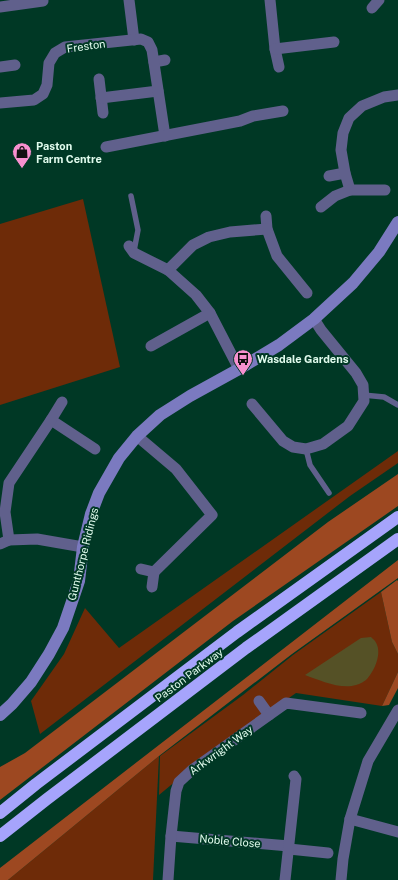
<svg xmlns="http://www.w3.org/2000/svg" width="398" height="880" font-family="'Public Sans',sans-serif">
<style>
.green{fill:#6e2b08}
.forest{fill:#9d4821}
.water{fill:#555126}
.lines{fill:none;stroke-linecap:round;stroke-linejoin:round}
.lane{stroke:#60608c;stroke-width:5.5}
.street{stroke:#60608c;stroke-width:11}
.secondary{stroke:#7b7ac0;stroke-width:12}
.highway{stroke:#a6a4fc;stroke-width:12}
.labels{text-anchor:middle;stroke-width:4;stroke-linejoin:round;paint-order:stroke}
.street-label{font-size:11px;fill:#e0fbed;stroke:#003825}
.poi-label{font-size:11px;font-weight:bold;fill:#e0fbed;stroke:#003825;text-anchor:start}
</style>
<rect width="100%" height="100%" fill="#003825"/>
<g class="green">
<path d="M83 199 120 367 0 405V224Z"/>
<path d="M398 451V463L350 496 40 734 31 701 64 654 85 608 119 648Z"/>
<path d="M381 592 392 642 398 654V672L382 706 296 693 247 727 200 761 159 795 160 756 243 695 293 655Z"/>
<path d="M159 756 153 880H8Z"/>
</g>
<g class="forest">
<path d="M398 474V506L233 621 0 800V767L25 753 328 522Z"/>
<path d="M398 560V578L292 654 159 756 8 880H0V868Z"/>
<path d="M397 580 398 581V654L392 642 381 592Z"/>
<path d="M398 672V688L389 705 382 706Z"/>
</g>
<path class="water" d="M371 637C372 638 374 640 375 641 383 652 375 670 367 679 365 681 360 684 356 685 341 690 319 680 305 675L361 638Z"/>
<g class="lines">
<g class="lane">
<path d="M131 196 138 230 134 251"/>
<path d="M363 395 384 397 398 405"/>
<path d="M306 449 310 465 329 493"/>
</g>
<g class="street">
<path d="M129 0 134 40"/>
<path d="M270 0 275 49 279 67"/>
<path d="M0 7 43 1"/>
<path d="M372 8 379 0"/>
<path d="M275 49 334 42"/>
<path d="M154 62 165 60"/>
<path d="M0 67 15 65"/>
<path d="M99 79 103 113"/>
<path d="M101 98 158 91"/>
<path d="M0 103 34 100 43 94 47 85 49 63 55 53 65 47 141 39 148 42 152 50 165 136"/>
<path d="M106 147 240 121 253 116 283 111"/>
<path d="M329 176 345 173"/>
<path d="M350 190 345 173 341 150 343 133 349 118 362 106 384 97 398 95"/>
<path d="M321 207 335 196 350 190H385"/>
<path d="M266 216 267 229 277 256 307 293"/>
<path d="M129 246 134 253 168 270 196 295 210 313 239 369"/>
<path d="M168 270 193 245 209 237 230 232 267 229"/>
<path d="M151 346 210 313"/>
<path d="M252 404 283 441 293 447 306 449 323 444 348 426 364 401 363 385 356 373 321 330 314 319"/>
<path d="M51 420 95 449"/>
<path d="M137 436 176 469 212 515 154 572"/>
<path d="M9 540 5 512 9 483 51 420 62 402"/>
<path d="M0 544 9 540 37 539 83 547"/>
<path d="M141 569 154 572 152 587"/>
<path d="M259 701 269 715"/>
<path d="M350 819 398 832"/>
<path d="M171 836 289 846"/>
<path d="M289 849 328 853"/>
<path d="M168 880 171 836 176 791 179 782 192 770 286 703 361 713"/>
<path d="M285 880 296 779 294 776"/>
<path d="M341 880 343 859 350 819 368 761 398 710"/>
</g>
<path class="secondary" d="M0 715 12 704 31 682 49 654 63 628 79 581 83 547 91 514 99 493 119 458 137 436 160 415 190 396 239 369 279 345 314 319 353 283 379 252 398 222"/>
<g class="highway">
<path d="M0 813 36 784 237 632 398 517"/>
<path d="M0 836 47 799 246 648 398 539"/>
</g>
</g>
<defs>
<g id="shop-pin" transform="scale(1)"><path d="M0 17L-7.5 6A9.5 9.5 0 1 1 7.5 6Z" fill="#f790cf" stroke="#003825"/><path d="M-5-2.5h2.3a2.7 3.5 0 0 1 5.4 0H5L5.5 6h-11ZM-1.5-2.5h3a1.5 2.3 0 0 0-3 0Z" fill="#111"/></g>
<g id="bus-pin" transform="scale(1)"><path d="M0 17L-7.5 6A9.5 9.5 0 1 1 7.5 6Z" fill="#f790cf" stroke="#003825"/><path d="M-5-6H5V4H4V6H2V4H-2V6H-4V4H-5ZM-3.5-4V0h7V-4ZM-3.5 1.2v1.5H-2V1.2ZM2 1.2v1.5H3.5V1.2Z" fill="#111"/></g>
</defs>
<g fill-rule="evenodd">
<use href="#shop-pin" x="22" y="152"/>
<use href="#bus-pin" x="243" y="359"/>
</g>
<g class="labels">
<g class="street-label">
<text transform="translate(86 46) rotate(-8)" y="4">Freston</text>
<text transform="translate(83 554) rotate(-76)" y="4">Gunthorpe Ridings</text>
<text transform="translate(189 675) rotate(-37)" y="4">Paston Parkway</text>
<text transform="translate(221 750) rotate(-36)" y="4">Arkwright Way</text>
<text transform="translate(230 841) rotate(5)" y="4">Noble Close</text>
</g>
<g class="poi-label">
<text x="36" y="150">Paston<tspan x="36" dy="13">Farm Centre</tspan></text>
<text x="257" y="363">Wasdale Gardens</text>
</g>
</g>
</svg>
